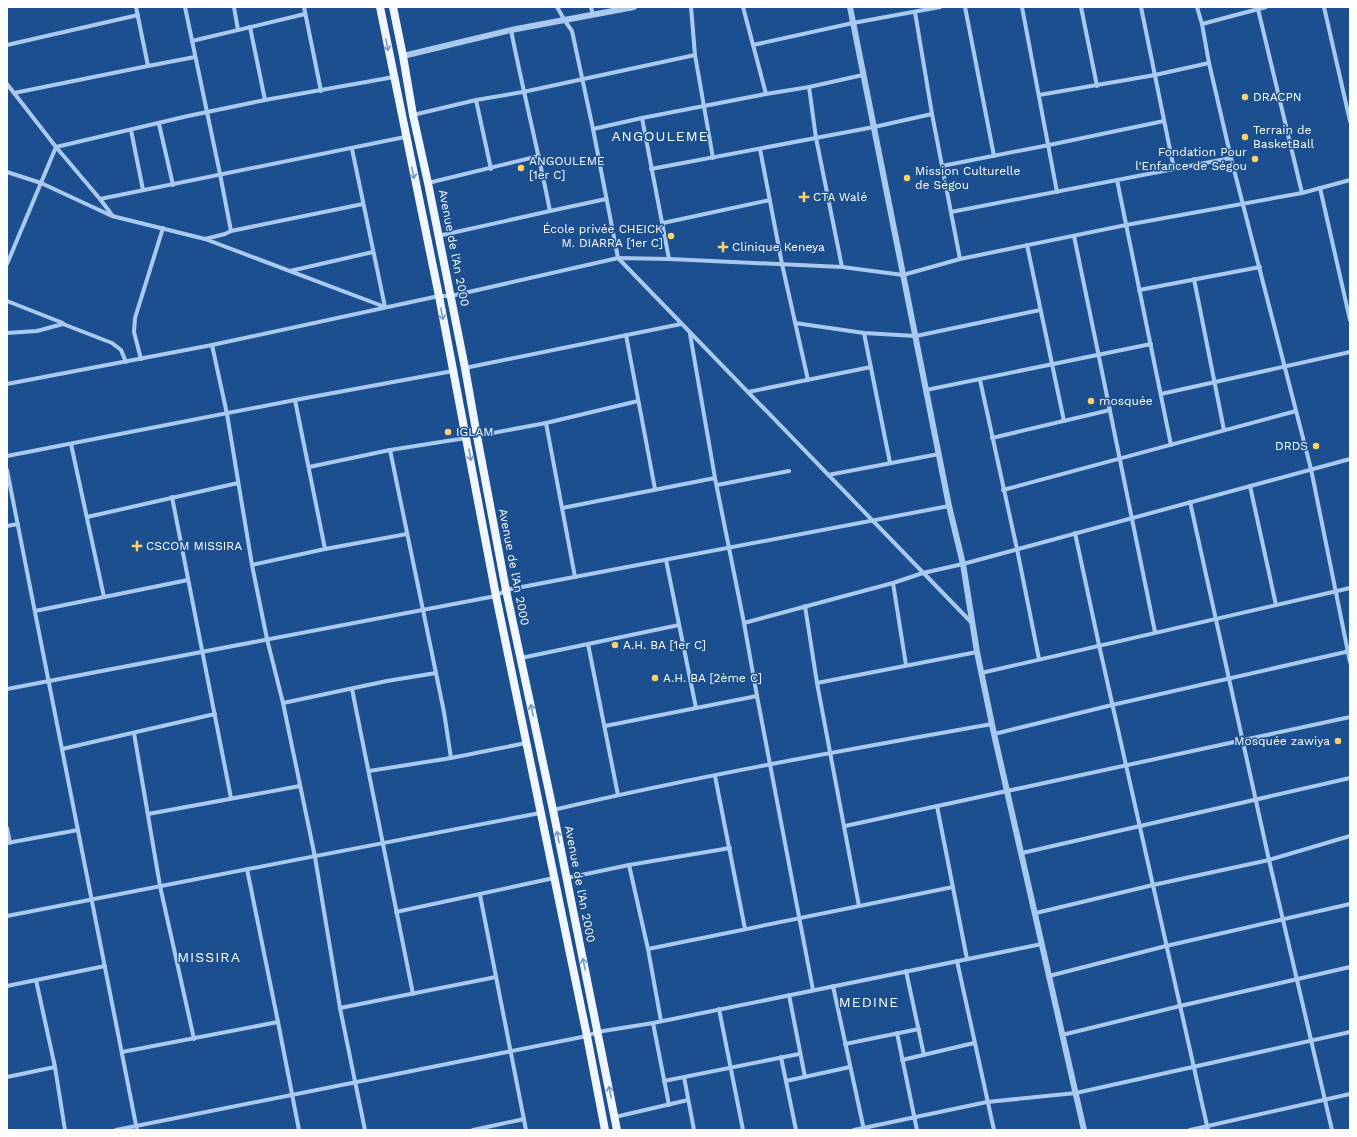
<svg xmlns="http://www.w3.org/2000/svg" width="1357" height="1137" font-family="'Work Sans',sans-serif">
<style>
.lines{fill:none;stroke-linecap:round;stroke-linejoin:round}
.minor{stroke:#a9c9ee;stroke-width:4}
.tertiary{stroke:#a9c9ee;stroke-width:6}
.primary{stroke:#f0f6ff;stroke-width:8}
.oneway{stroke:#7b9ac1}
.poi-dot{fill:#ffd166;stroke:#1b4f8f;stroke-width:1.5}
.labels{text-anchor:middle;stroke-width:3;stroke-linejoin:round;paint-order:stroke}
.poi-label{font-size:12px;fill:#fff;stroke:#1b4f8f;text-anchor:start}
.street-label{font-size:12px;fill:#fff;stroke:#1b4f8f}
.quarter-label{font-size:14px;letter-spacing:1px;fill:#fff;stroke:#1b4f8f}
</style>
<rect width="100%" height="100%" fill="#1b4f8f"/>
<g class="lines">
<g class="minor">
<path d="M136 7 148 66"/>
<path d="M185 7 220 174 231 231"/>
<path d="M234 7 238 30"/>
<path d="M304 7 321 91"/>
<path d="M557 7 565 21 572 31 593 129 618 258 971 622"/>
<path d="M591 7 593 15"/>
<path d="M691 7 695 55 713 158"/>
<path d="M743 7 766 94"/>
<path d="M965 7 994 156"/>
<path d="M1022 7 1057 192"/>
<path d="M1081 7 1097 86"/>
<path d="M1141 7 1174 169"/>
<path d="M1197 7 1202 24 1209 63 1231 158 1311 469 1350 662"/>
<path d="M1324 7 1350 121"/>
<path d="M1258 9 1302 193"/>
<path d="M915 12 932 114 960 259"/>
<path d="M1202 24 1266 7"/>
<path d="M250 27 265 100"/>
<path d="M511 30C523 91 538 150 550 211"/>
<path d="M192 41 305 14"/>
<path d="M7 45 138 15"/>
<path d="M753 45 853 23 940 7"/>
<path d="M7 84 56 147 100 199 112 215"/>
<path d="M809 87 816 138 842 267"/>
<path d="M14 93 148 66 195 57"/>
<path d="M1039 95 1155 75 1209 63"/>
<path d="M476 100 491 169"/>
<path d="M413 115 476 100 523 92 695 55"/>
<path d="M642 118 669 259"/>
<path d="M159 124 173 185"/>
<path d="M593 129 642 118 766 94 809 87 863 75"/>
<path d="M131 130 143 190"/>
<path d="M352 149 385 307"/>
<path d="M760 149 782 264 808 380"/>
<path d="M942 166 1049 145 1164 121"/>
<path d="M651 169 874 127 932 114"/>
<path d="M7 172 41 183 112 216 205 239 385 307"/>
<path d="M1117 180 1171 445"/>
<path d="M428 183 539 156"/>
<path d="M1320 188 1350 320"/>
<path d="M100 199 405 137"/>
<path d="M951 212 1231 158"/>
<path d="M663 223 770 200"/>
<path d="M438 236 550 211 606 199"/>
<path d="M1074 236C1101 368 1129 500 1155 632"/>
<path d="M205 239 225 234 231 231 363 204"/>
<path d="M1027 245 1064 421"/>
<path d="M7 264 56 147 188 116 265 100 394 77"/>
<path d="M290 271 373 252"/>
<path d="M1194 279 1224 430"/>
<path d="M1139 290 1260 267"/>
<path d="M7 301 63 323"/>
<path d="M795 323 864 333 916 336 1040 310"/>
<path d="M7 333 37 331 63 324 112 343 121 350 126 362"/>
<path d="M864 333 890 463"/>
<path d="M690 334 715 478 744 623 757 696 813 990"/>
<path d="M626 335 655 489"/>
<path d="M212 345 227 414 252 565 267 639 283 703 315 857 340 1008 365 1130"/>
<path d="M141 359 134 332 135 318 163 228"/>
<path d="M465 368 681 324"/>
<path d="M980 380 1017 549 1039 659"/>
<path d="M7 384 212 345 439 296H451L618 258 669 259 842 267 903 275 960 259 1126 225 1302 193 1350 180"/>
<path d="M926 390 1151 344"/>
<path d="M748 392 871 367"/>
<path d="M1161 394 1350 352"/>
<path d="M295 400 325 549"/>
<path d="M546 423 575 577"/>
<path d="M477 436 546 423 638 401"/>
<path d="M992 438 1110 410"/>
<path d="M71 444 104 597"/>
<path d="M390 450 444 712 451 758"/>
<path d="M7 456 295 400 453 371"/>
<path d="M309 467 390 450 466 438"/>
<path d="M7 470 137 1130"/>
<path d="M828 475 939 454"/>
<path d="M717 485 789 471"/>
<path d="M1250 486 1276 605"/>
<path d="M1003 490 1296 411"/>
<path d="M172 497 231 798"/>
<path d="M1190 502 1269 860 1332 1130"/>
<path d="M562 508 715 478"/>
<path d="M87 517 238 483"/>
<path d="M7 526 18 524"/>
<path d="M1075 533 1099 645 1208 1130"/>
<path d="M666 560 696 708"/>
<path d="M252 565 325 549 407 534"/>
<path d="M893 583 906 665"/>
<path d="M805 606 817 683 859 906"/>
<path d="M35 611 188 580"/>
<path d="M744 623 893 583 923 573 963 564 1350 459"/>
<path d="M588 644 618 795"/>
<path d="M521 658 679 625"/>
<path d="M981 673 1350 588"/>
<path d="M817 683 977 652"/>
<path d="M7 689 496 596 506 590 949 506"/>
<path d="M352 689 413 994"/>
<path d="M283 703 387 681 436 673"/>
<path d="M605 726 757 696"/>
<path d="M134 733 160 886 194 1039"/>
<path d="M994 734 1112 705 1350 651"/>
<path d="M62 749 215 714"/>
<path d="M369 771 451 758 526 743"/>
<path d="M715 776 745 929"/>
<path d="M937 806 967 959"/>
<path d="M553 810C698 776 845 750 992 724"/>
<path d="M148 814 300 786"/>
<path d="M845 826 1350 717"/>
<path d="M7 828 10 843"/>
<path d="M7 843 78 830"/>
<path d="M1022 853 1350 778"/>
<path d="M629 865 648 949 661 1021"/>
<path d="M247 869 278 1022 299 1130"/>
<path d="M567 878 629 865 730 848"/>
<path d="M480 895 526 1130"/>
<path d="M396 912 554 878"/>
<path d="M1036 913 1153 885 1269 860 1350 836"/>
<path d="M7 916C185 881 362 847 540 813"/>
<path d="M648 949 953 887"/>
<path d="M957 961 994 1130"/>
<path d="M906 971 924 1055"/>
<path d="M1049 976 1166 946 1350 904"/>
<path d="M36 980 55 1067 65 1130"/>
<path d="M7 986 105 966"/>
<path d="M833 986 864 1130"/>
<path d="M789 995 805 1077"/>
<path d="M340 1008 496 977"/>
<path d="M719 1009 743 1130"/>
<path d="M653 1023 669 1105"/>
<path d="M897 1033 917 1130"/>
<path d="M1062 1035 1180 1006 1350 967"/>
<path d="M845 1044 919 1029"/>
<path d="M122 1052 278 1022"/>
<path d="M781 1057 796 1130"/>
<path d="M902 1060 974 1043"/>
<path d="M7 1077 55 1067"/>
<path d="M684 1077 694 1130"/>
<path d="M664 1081 799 1054"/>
<path d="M786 1081 850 1067"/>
<path d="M615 1117 688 1100"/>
<path d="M116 1130 587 1036 597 1032 653 1023 1042 944"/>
<path d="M473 1130 524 1119"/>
<path d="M854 1130 987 1102 1076 1093 1350 1032"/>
<path d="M1190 1130 1350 1094"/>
</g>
<g class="tertiary">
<path d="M850 7 949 506 963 564 977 652 994 734 1084 1130"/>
<path d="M403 56 511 30 634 7"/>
</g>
<g class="primary">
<path d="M380 7 439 296 496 596 587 1036 605 1130"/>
<path d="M393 7 403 56 413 115 428 183 465 368 477 436 506 590 553 810 617 1130"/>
</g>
</g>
<defs><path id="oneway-shaft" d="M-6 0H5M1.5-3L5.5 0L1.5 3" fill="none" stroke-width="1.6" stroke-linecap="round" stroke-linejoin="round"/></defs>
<g class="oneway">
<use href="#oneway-shaft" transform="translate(387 45) rotate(79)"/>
<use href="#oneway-shaft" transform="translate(413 173) rotate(78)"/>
<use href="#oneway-shaft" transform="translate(442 314) rotate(79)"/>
<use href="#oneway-shaft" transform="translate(470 455) rotate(80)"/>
<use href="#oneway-shaft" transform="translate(532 710) rotate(-102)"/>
<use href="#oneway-shaft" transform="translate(558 837) rotate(-101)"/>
<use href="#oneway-shaft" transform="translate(584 964) rotate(-102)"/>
<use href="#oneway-shaft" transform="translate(610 1092) rotate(-102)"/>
</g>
<g class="poi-dot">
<circle cx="1245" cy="97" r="4"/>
<circle cx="1245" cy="137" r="4"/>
<circle cx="1255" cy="159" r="4"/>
<circle cx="521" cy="168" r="4"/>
<circle cx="907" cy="178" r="4"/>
<path d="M802 191h4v4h4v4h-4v4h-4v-4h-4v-4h4z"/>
<circle cx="671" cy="236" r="4"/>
<path d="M721 241h4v4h4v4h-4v4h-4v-4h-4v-4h4z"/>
<circle cx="1091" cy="401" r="4"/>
<circle cx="448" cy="432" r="4"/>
<circle cx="1316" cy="446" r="4"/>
<path d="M135 540h4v4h4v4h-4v4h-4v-4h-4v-4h4z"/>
<circle cx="615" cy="645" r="4"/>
<circle cx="655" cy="678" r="4"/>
<circle cx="1338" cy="741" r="4"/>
</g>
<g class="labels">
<g class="poi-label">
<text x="1253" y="101">DRACPN</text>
<text x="1253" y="134">Terrain de<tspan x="1253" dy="14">BasketBall</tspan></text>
<text x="1247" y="156" text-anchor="end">Fondation Pour<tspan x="1247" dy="14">l'Enfance de Ségou</tspan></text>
<text x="529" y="165">ANGOULEME<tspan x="529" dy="14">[1er C]</tspan></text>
<text x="915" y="175">Mission Culturelle<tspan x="915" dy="14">de Ségou</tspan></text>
<text x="813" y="201">CTA Walé</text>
<text x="663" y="233" text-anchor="end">École privée CHEICK<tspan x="663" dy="14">M. DIARRA [1er C]</tspan></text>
<text x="732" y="251">Clinique Keneya</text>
<text x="1099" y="405">mosquée</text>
<text x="456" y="436">IGLAM</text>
<text x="1308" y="450" text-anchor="end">DRDS</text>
<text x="146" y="550">CSCOM MISSIRA</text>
<text x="623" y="649">A.H. BA [1er C]</text>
<text x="663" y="682">A.H. BA [2ème C]</text>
<text x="1330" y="745" text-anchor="end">Mosquée zawiya</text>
</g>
<g class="street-label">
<text transform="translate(454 248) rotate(79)" y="4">Avenue de l'An 2000</text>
<text transform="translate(514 567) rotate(79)" y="4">Avenue de l'An 2000</text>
<text transform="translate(580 884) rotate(79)" y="4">Avenue de l'An 2000</text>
</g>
<g class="quarter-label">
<text x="660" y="141">ANGOULEME</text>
<text x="209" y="962">MISSIRA</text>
<text x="869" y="1007">MEDINE</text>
</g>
</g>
<rect width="1357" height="1137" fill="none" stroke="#ffffff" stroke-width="16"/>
</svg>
